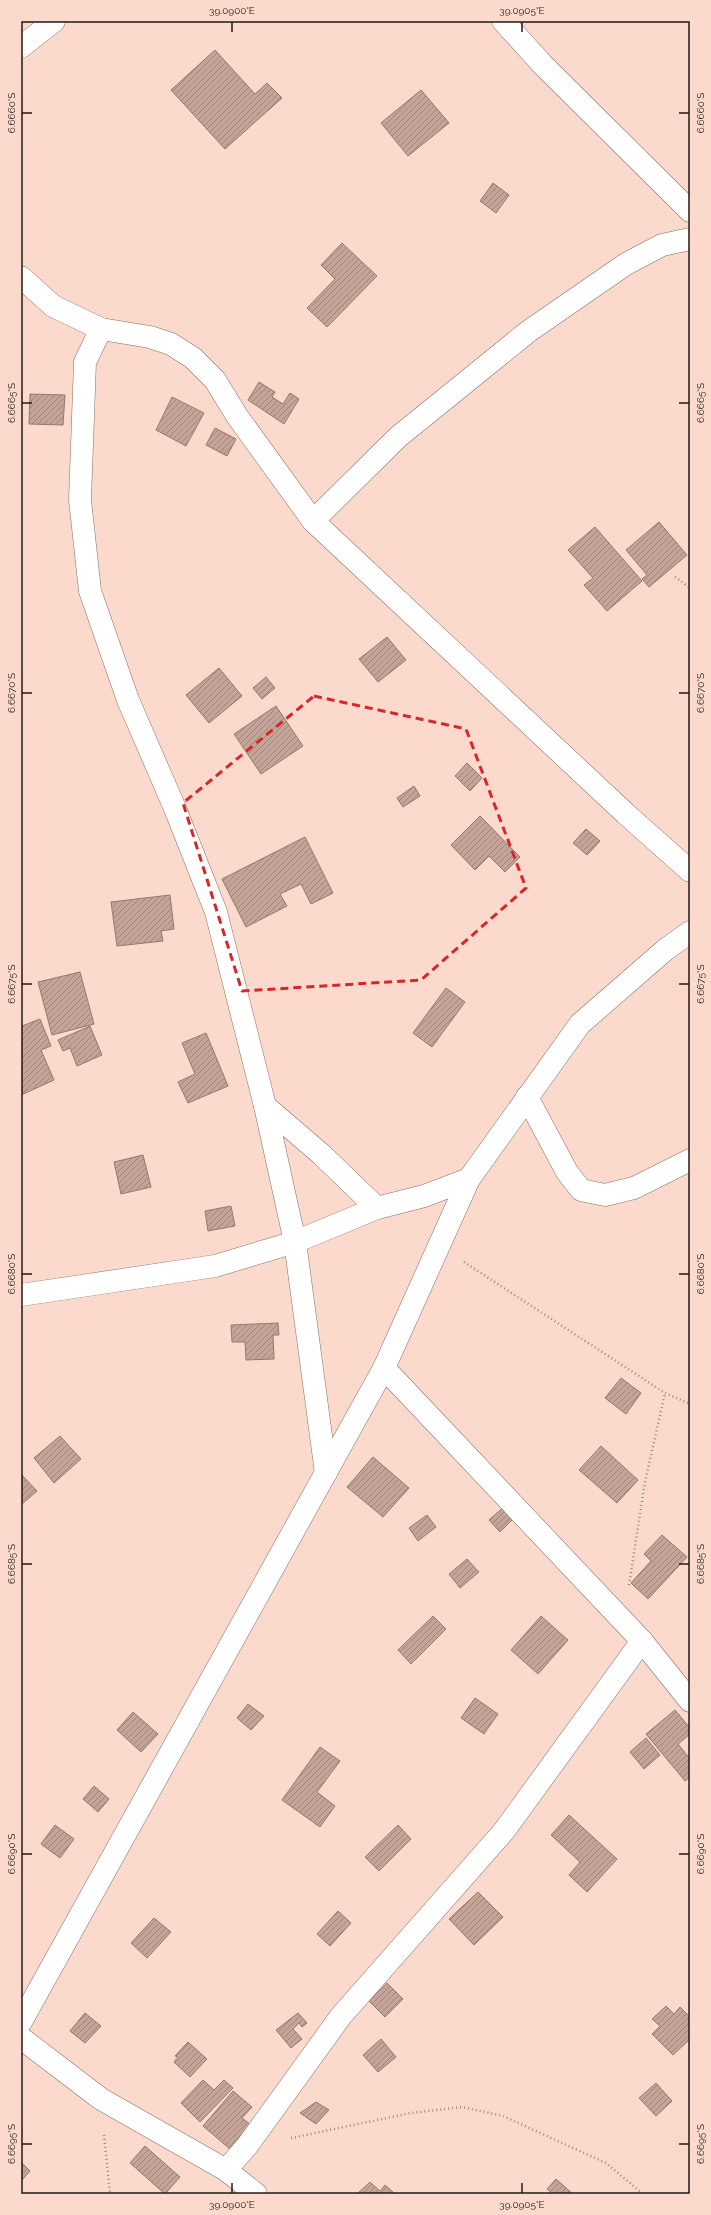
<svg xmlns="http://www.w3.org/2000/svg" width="711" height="2215" font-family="Raleway,sans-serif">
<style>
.building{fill:url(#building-hatch);stroke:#96786d}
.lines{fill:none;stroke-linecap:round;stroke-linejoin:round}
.street-casing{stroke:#8b6e63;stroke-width:23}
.path{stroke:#9e867d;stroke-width:2.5;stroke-dasharray:1 3;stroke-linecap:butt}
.street{stroke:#fff;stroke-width:22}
.marked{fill:none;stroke:#d62828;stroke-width:3;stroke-dasharray:8 5;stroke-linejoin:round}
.ticks{fill:none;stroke:#241914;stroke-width:1.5}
.neatline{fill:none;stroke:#241914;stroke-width:1.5}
.ticks-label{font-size:10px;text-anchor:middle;fill:#241914}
</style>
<defs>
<pattern id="building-hatch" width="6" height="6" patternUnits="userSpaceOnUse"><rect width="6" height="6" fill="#c4a499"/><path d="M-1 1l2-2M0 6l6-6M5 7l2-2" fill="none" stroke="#9f857c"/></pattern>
</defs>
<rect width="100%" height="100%" fill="#fbd9cd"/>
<g class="building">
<path d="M215 50 255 94 267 83 282 98 225 149 171 90Z"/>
<path d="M421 90 449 123 408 156 381 123Z"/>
<path d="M493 183 509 195 496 213 480 201Z"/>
<path d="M342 243 377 276 327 327 307 308 335 279 321 265Z"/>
<path d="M259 382 275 392 272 397 283 404 290 393 299 399 284 424 248 400Z"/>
<path d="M30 394 65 395 63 425 29 424Z"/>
<path d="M172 397 204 413 186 446 156 430Z"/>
<path d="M215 428 236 439 227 456 206 445Z"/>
<path d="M659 522 687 555 649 587 642 579 647 575 626 550Z"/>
<path d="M595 527 642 581 607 611 584 585 593 578 568 550Z"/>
<path d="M387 637 406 660 378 682 359 659Z"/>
<path d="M219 668 242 696 209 723 186 695Z"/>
<path d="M266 677 275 688 262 699 253 688Z"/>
<path d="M276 706 303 746 261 774 234 734Z"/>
<path d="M467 763 482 778 470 791 455 776Z"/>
<path d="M414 786 420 796 403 807 397 798Z"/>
<path d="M480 816 520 857 505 872 489 856 475 870 451 845Z"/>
<path d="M586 829 600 841 587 855 573 843Z"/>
<path d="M305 837 333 893 311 904 301 884 280 894 287 906 246 927 222 879Z"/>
<path d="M170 895 174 929 161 931 163 941 117 946 111 902Z"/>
<path d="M80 972 94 1024 52 1035 38 982Z"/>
<path d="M446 988 465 1002 432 1047 413 1033Z"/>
<path d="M40 1019 51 1046 41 1050 54 1080 21 1095V1024L22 1026Z"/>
<path d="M90 1026 102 1055 77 1066 70 1048 63 1051 58 1040Z"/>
<path d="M206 1033 228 1086 188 1103 178 1082 195 1074 182 1043Z"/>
<path d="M143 1155 151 1187 121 1194 114 1162Z"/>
<path d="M231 1206 235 1226 208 1231 205 1211Z"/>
<path d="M278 1323 279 1335H273L274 1359 246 1360 245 1342H232L231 1325Z"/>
<path d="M621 1378 641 1393 626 1414 605 1398Z"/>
<path d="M60 1436 81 1459 54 1483 34 1458Z"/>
<path d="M601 1446 638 1480 617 1503 579 1470Z"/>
<path d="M373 1457 409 1488 383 1517 347 1487Z"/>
<path d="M21 1474 37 1491 21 1505Z"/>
<path d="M505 1506 515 1517 500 1532 489 1520Z"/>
<path d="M427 1515 436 1527 418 1541 409 1528Z"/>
<path d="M662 1535 687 1557 648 1599 631 1583 651 1561 644 1554Z"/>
<path d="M467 1559 479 1572 460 1588 449 1574Z"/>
<path d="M433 1616 446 1629 411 1664 398 1650Z"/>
<path d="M541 1616 568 1640 538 1674 511 1650Z"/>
<path d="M475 1698 498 1714 484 1734 461 1718Z"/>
<path d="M248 1704 264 1716 251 1730 237 1718Z"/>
<path d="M675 1710 690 1728V1734L678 1744 690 1759V1777L685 1781 646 1734Z"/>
<path d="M133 1712 158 1734 141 1752 117 1730Z"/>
<path d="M646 1738 660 1755 644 1769 630 1752Z"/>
<path d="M320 1747 340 1761 317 1792 335 1806 320 1827 282 1800Z"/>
<path d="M94 1786 109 1799 98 1812 83 1799Z"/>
<path d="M569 1815 617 1859 587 1892 569 1875 580 1862 551 1835Z"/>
<path d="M55 1825 74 1839 60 1858 41 1844Z"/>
<path d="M398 1825 411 1839 379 1871 365 1857Z"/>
<path d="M478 1892 503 1917 474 1945 449 1919Z"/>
<path d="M338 1911 351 1923 330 1946 317 1934Z"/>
<path d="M154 1918 171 1932 147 1958 131 1943Z"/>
<path d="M387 1983 403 1999 385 2017 369 2001Z"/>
<path d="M666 2006 674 2014 680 2007 690 2017V2039L673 2055 652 2034 660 2026 652 2019Z"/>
<path d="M85 2013 101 2026 85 2043 70 2031Z"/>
<path d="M298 2013 307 2023 302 2027 299 2023 293 2029 302 2039 291 2048 276 2030Z"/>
<path d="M381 2039 396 2057 378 2072 363 2055Z"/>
<path d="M188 2042 207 2059 190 2077 174 2062 178 2057 175 2056Z"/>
<path d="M203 2080 214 2090 224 2080 233 2088 200 2122 181 2103Z"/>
<path d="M656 2083 672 2101 656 2116 639 2098Z"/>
<path d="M233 2091 252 2107 242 2118 251 2125 230 2149 203 2126Z"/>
<path d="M316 2102 329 2110 316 2124 300 2113Z"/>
<path d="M145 2146 180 2177 165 2194 130 2163Z"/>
<path d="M21 2162 30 2171 21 2181Z"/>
<path d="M556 2179 573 2194H553L547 2189Z"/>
<path d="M370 2182 380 2191 385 2185 395 2194H357Z"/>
</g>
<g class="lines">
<g class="street-casing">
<g id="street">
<path d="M503 21 543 65 690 211"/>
<path d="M21 47 54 21"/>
<path d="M21 277 53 306 101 329 85 362 80 500 90 591 128 700 174 806 216 912 265 1106 295 1242 326 1473"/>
<path d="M101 329 150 337 171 344 193 358 215 380 237 416 313 521 626 814 690 871"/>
<path d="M313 521 398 437 529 331 626 264 662 245 690 239"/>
<path d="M527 1097 567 1172 581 1190 605 1195 634 1188 690 1160"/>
<path d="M265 1106 321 1154 377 1208"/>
<path d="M21 1295 215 1266 295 1242 377 1208 424 1196 469 1179"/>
<path d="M384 1368 642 1641 690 1701"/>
<path d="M21 2022 384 1368 469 1179 580 1024 665 950 690 932"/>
<path d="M21 2038 101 2099 226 2170 256 2194"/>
<path d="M226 2170 247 2146 341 2016 504 1831 642 1641"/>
</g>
</g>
<g class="path">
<path d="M675 577 690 588"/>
<path d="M464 1262 665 1393 690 1404"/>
<path d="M629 1585 645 1482 665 1393"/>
<path d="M104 2135 110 2194"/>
<path d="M291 2138 411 2113 462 2107 503 2116 606 2163 643 2194"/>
</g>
<use href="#street" class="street"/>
</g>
<path class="marked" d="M314 696 466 729 526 888 421 980 242 991 183 803Z"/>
<path class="ticks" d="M232 22V32M522 22V32M22 113H32M679 113H689M22 403H32M679 403H689M22 693H32M679 693H689M22 984H32M679 984H689M22 1274H32M679 1274H689M22 1564H32M679 1564H689M22 1854H32M679 1854H689M22 2144H32M679 2144H689M232 2183V2193M522 2183V2193"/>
<rect width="711" height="2215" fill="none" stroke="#fbd9cd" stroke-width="44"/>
<rect x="22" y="22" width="667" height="2171" class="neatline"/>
<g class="ticks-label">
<text x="232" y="14">39.0900°E</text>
<text x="522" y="14">39.0905°E</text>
<text transform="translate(11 113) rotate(-90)" y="4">6.6660°S</text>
<text transform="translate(700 113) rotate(-90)" y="4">6.6660°S</text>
<text transform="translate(11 403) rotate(-90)" y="4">6.6665°S</text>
<text transform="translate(700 403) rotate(-90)" y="4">6.6665°S</text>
<text transform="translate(11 693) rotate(-90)" y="4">6.6670°S</text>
<text transform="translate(700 693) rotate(-90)" y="4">6.6670°S</text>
<text transform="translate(11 984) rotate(-90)" y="4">6.6675°S</text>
<text transform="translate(700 984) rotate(-90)" y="4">6.6675°S</text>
<text transform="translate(11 1274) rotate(-90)" y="4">6.6680°S</text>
<text transform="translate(700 1274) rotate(-90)" y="4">6.6680°S</text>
<text transform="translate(11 1564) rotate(-90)" y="4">6.6685°S</text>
<text transform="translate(700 1564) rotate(-90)" y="4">6.6685°S</text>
<text transform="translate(11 1854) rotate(-90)" y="4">6.6690°S</text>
<text transform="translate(700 1854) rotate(-90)" y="4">6.6690°S</text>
<text transform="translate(11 2144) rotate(-90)" y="4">6.6695°S</text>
<text transform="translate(700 2144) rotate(-90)" y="4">6.6695°S</text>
<text x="232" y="2208">39.0900°E</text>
<text x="522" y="2208">39.0905°E</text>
</g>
</svg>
